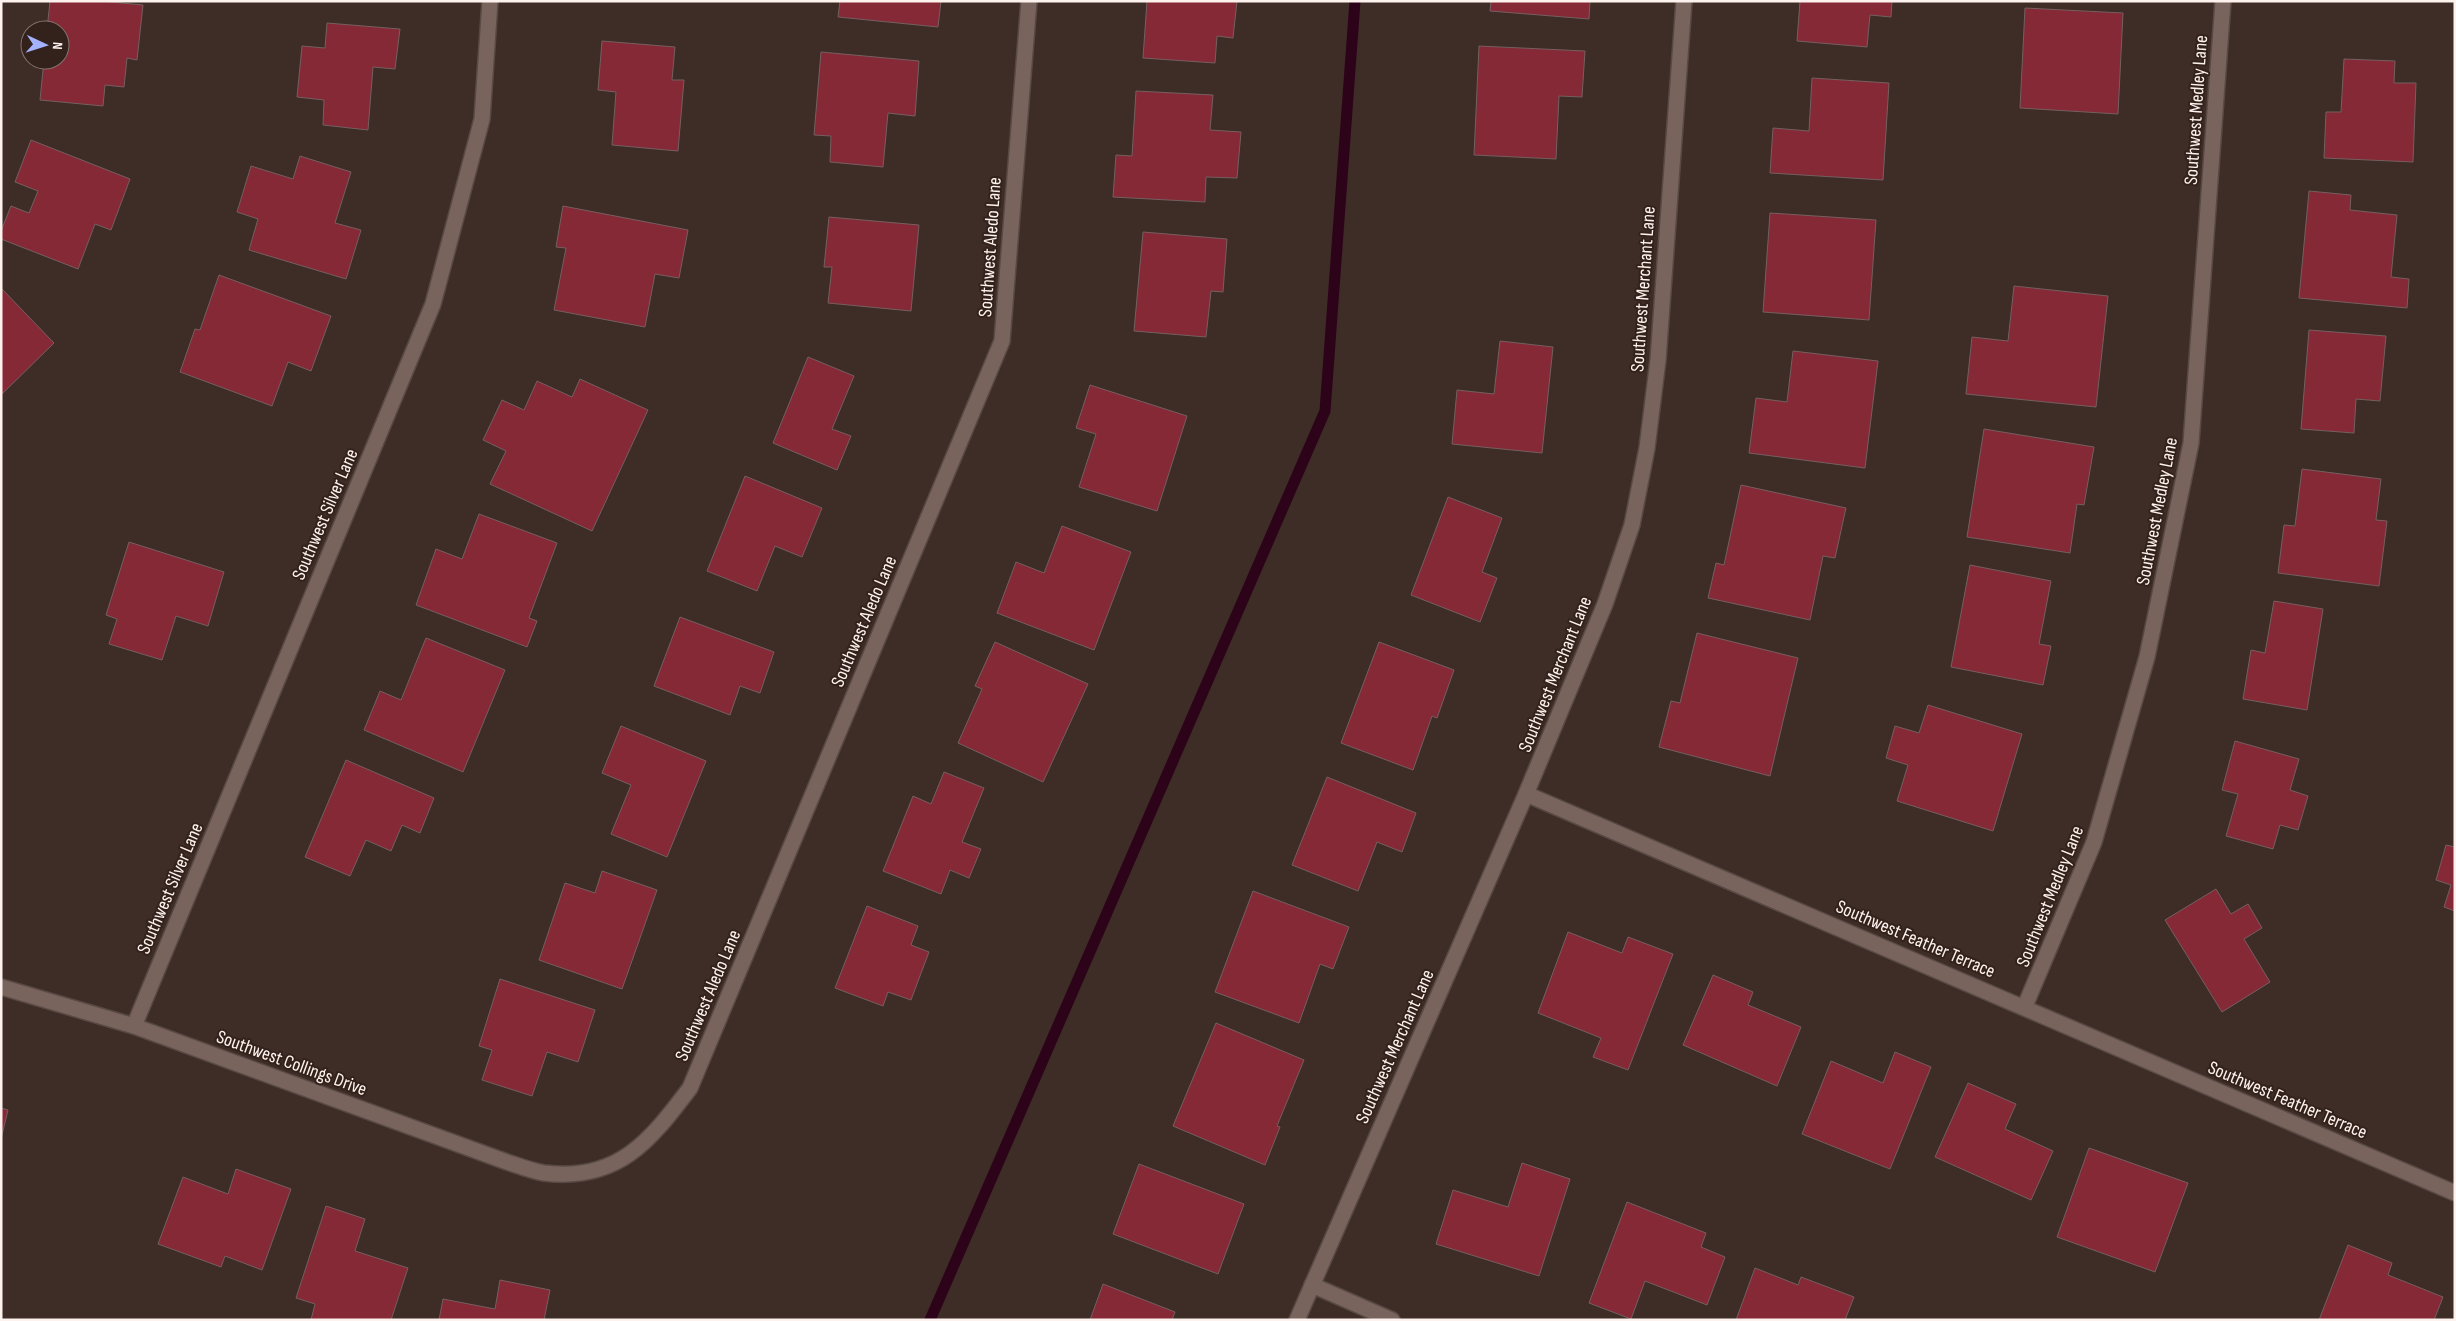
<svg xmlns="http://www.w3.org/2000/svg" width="2456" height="1321" font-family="'Sofia Sans Condensed',sans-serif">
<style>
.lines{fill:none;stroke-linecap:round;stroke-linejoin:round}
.stream{stroke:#2d031a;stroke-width:11}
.building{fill:#852937;stroke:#755f60}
.street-casing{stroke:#584944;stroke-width:18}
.street{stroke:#78645c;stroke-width:15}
.labels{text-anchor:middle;stroke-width:4;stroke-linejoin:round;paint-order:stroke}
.street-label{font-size:19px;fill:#fef2ee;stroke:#33221c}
</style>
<rect width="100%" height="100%" fill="#3e2c26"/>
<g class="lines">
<path class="stream" d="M930 1320 1325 411 1355 1"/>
</g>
<g class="building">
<path d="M50 1H100L143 5 137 60 127 58 124 87 105 85 103 106 40 100 44 60H60V30H47Z"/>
<path d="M840 1H941L938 27 838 17Z"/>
<path d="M1147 1H1237L1233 38 1217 36 1215 63 1143 58Z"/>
<path d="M1491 1H1590L1589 19 1490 11Z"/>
<path d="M1800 1H1892L1891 17 1870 15 1867 47 1797 41Z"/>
<path d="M2025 8 2123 13 2118 114 2020 108Z"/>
<path d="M327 23 400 29 395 69 373 67 368 130 323 125 324 100 297 97 302 46 325 48Z"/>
<path d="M602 41 675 47 672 80H684L678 151 612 145 616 92 598 90Z"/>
<path d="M1479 46 1585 51 1582 97 1559 96 1556 159 1474 155Z"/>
<path d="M821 52 919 61 915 116 888 113 883 167 830 162 831 136 814 135Z"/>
<path d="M2344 59 2395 61 2394 83H2416L2413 162 2324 158 2326 112H2341Z"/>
<path d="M1812 78 1889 83 1883 180 1770 173 1773 128 1809 131Z"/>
<path d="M1136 91 1213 95 1210 130 1241 132 1237 178 1206 177 1205 202 1113 197 1116 155 1132 156Z"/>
<path d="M31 140 130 179 111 230 95 224 78 269 1 239V231L11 206 29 213 38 191 15 182Z"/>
<path d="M300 156 351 172 335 223 361 230 346 279 249 250 258 219 237 212 251 166 293 179Z"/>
<path d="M2309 191 2351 195 2350 210 2397 215 2391 277 2409 279 2407 308 2299 298Z"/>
<path d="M563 206 688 230 679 278 655 274 645 327 554 310 566 248 556 247Z"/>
<path d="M1770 213 1876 220 1869 320 1763 312Z"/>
<path d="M829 217 919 225 911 311 828 303 832 267H824Z"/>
<path d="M1143 232 1227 239 1223 292 1211 291 1206 337 1134 331Z"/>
<path d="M219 275 331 316 311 371 288 362 272 406 180 372 195 329 200 330Z"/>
<path d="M2014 286 2108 296 2096 407 1966 394 1972 337 2008 341Z"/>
<path d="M1 288 54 343 1 395Z"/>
<path d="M2309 330 2386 336 2380 401 2356 399 2354 433 2301 429Z"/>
<path d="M1500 341 1553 347 1542 453 1452 444 1457 390 1494 394Z"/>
<path d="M1793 351 1878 361 1865 468 1749 453 1756 398 1787 402Z"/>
<path d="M808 357 854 376 832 429 851 436 837 470 773 443Z"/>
<path d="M580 379 648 410 592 531 490 484 506 451 483 440 502 400 524 410 537 381 572 397Z"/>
<path d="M1090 385 1187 416 1157 511 1079 487 1096 434 1076 428Z"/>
<path d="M1984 429 2094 447 2084 505 2077 504 2070 553 1967 537Z"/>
<path d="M2302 469 2381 479 2376 520 2387 521 2379 586 2278 573 2284 525 2295 526Z"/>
<path d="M745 476 822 508 802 557 775 546 757 591 707 571Z"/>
<path d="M1741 485 1846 508 1835 558 1823 556 1810 620 1708 598 1716 563 1724 565Z"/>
<path d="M1448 497 1502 518 1482 572 1497 578 1480 622 1411 595Z"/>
<path d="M479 514 557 543 529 618 537 621 527 647 416 605 436 549 462 559Z"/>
<path d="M1062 526 1131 552 1094 650 997 613 1016 562 1044 573Z"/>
<path d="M129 542 224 572 208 626 176 616 162 660 109 644 117 619 106 615Z"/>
<path d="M1970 565 2051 581 2039 644 2051 646 2043 685 1951 667Z"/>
<path d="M2274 601 2323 609 2307 710 2243 699 2251 650 2265 653Z"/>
<path d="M680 617 774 652 760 693 740 686 730 715 654 686Z"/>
<path d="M1697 633 1798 658 1770 776 1659 747 1671 701 1680 703Z"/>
<path d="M426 638 505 670 463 772 364 730 380 691 401 700Z"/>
<path d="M995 642 1088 684 1043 782 958 743 982 689 975 686Z"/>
<path d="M1379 642 1454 670 1437 718 1432 716 1413 770 1341 743Z"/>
<path d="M1928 705 2022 734 1993 831 1897 801 1908 765 1886 758 1895 726 1919 733Z"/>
<path d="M621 726 706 761 667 857 611 834 631 785 602 773Z"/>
<path d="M2235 741 2299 759 2290 790 2308 796 2298 830 2280 825 2273 849 2226 836 2238 794 2222 790Z"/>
<path d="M346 760 434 798 420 833 402 825 391 851 366 840 350 876 305 857Z"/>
<path d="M944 772 984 788 962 842 981 849 969 878 950 870 941 894 883 871 913 796 931 804Z"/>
<path d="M1327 777 1416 813 1402 852 1377 842 1358 891 1292 865Z"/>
<path d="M2446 845 2455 847V911L2444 907 2451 885 2436 880Z"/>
<path d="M602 871 657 890 622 989 539 960 565 883 595 893Z"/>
<path d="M2216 889 2231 914 2248 904 2262 928 2244 939 2270 982 2222 1012 2165 920Z"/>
<path d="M1253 891 1349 927 1333 969 1320 964 1299 1023 1215 992Z"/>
<path d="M867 906 918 926 911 945 929 952 911 1000 888 992 883 1006 835 988Z"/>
<path d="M1568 932 1622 953 1628 937 1673 954 1628 1070 1593 1057 1601 1038 1538 1013Z"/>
<path d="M1713 975 1753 992 1748 1005 1801 1027 1777 1086 1683 1045Z"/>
<path d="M500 979 595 1010 578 1062 547 1052 532 1096 482 1080 492 1050 479 1046Z"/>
<path d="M1216 1023 1304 1060 1277 1126 1280 1127 1265 1165 1173 1126Z"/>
<path d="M1895 1052 1931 1067 1890 1169 1802 1134 1831 1061 1883 1083Z"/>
<path d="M1968 1083 2016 1104 2005 1129 2053 1151 2031 1200 1935 1157Z"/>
<path d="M1 1108 8 1110 1 1139Z"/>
<path d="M2089 1148 2188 1183 2155 1272 2057 1237Z"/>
<path d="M1522 1163 1570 1179 1539 1276 1436 1244 1453 1190 1508 1207Z"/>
<path d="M1139 1164 1244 1204 1218 1274 1113 1234Z"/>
<path d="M236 1169 291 1189 262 1270 225 1256 221 1267 158 1244 183 1177 228 1194Z"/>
<path d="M1627 1202 1706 1233 1701 1247 1725 1257 1707 1305 1645 1281 1631 1319 1589 1303Z"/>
<path d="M326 1206 365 1219 355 1251 408 1268 391 1320H311L315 1304 296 1298Z"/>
<path d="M2348 1245 2392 1263 2388 1275 2443 1297 2434 1320H2319Z"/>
<path d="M1755 1268 1798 1285 1801 1277 1854 1297 1845 1320H1736Z"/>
<path d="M500 1280 550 1290 544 1320H439L443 1299 495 1309Z"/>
<path d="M1103 1284 1175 1312 1172 1320H1090Z"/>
</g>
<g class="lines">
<g class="street-casing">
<g id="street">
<path d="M1526 794 2455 1193"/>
<path d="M1 987 134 1026 507 1162C519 1166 532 1171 544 1173 618 1182 650 1141 690 1088L1002 341 1029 1"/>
<path d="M2025 1006 2094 842 2147 657 2191 443 2223 1"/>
<path d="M134 1026 433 304 482 119 490 1"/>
<path d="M1312 1285 1392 1320"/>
<path d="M1297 1320 1526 794 1605 604 1632 525 1647 448 1658 360 1684 1"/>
</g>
</g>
<use href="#street" class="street"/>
</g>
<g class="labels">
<g class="street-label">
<text transform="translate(2195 110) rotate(-86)" y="7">Southwest Medley Lane</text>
<text transform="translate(989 247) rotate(-86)" y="7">Southwest Aledo Lane</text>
<text transform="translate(1642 289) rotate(-86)" y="7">Southwest Merchant Lane</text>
<text transform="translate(2156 511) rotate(-79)" y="7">Southwest Medley Lane</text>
<text transform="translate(324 514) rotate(-67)" y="7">Southwest Silver Lane</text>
<text transform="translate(863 621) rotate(-67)" y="7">Southwest Aledo Lane</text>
<text transform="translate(1554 674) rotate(-68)" y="7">Southwest Merchant Lane</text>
<text transform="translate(169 888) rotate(-67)" y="7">Southwest Silver Lane</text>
<text transform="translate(2049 896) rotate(-68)" y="7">Southwest Medley Lane</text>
<text transform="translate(1916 938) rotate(23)" y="7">Southwest Feather Terrace</text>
<text transform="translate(707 995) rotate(-67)" y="7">Southwest Aledo Lane</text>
<text transform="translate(1394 1046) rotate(-66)" y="7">Southwest Merchant Lane</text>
<text transform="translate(292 1062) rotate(20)" y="7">Southwest Collings Drive</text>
<text transform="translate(2288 1099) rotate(23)" y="7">Southwest Feather Terrace</text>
</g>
</g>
<rect width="2456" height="1321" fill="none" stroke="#fef2ee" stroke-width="5"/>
<g transform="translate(45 45) rotate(94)"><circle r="24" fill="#33221c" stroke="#847570"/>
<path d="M0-4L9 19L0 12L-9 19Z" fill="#a4b1fc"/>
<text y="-8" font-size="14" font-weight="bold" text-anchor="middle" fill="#fef2ee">N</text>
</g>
</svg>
